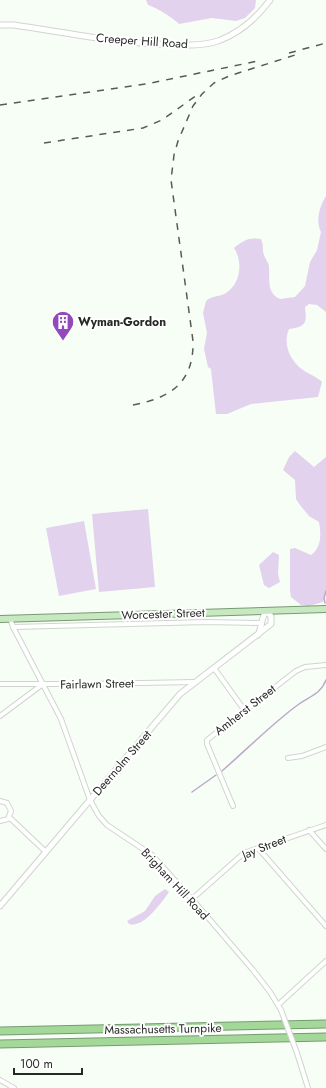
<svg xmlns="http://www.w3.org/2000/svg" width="326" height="1088" font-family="Jost,sans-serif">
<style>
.green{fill:#e2d2ee}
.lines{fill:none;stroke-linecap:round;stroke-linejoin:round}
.stream{stroke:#bca8cb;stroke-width:1.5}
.minor-casing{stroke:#cfd6ce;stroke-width:6}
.tertiary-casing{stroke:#cfd6ce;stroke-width:7}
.primary-casing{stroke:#779b71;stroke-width:8}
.motorway-casing{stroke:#779b71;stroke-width:9}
.minor{stroke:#fff;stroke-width:4}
.tertiary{stroke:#fff;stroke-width:5}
.primary{stroke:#c8e8c2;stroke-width:6}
.motorway{stroke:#a3d899;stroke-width:7}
.rail{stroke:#575b57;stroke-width:1.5;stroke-dasharray:7 7;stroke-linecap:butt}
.minor-bridge-casing{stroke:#cfd6ce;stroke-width:6;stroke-linecap:butt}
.minor-bridge{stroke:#fff;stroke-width:4}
.labels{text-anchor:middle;stroke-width:4;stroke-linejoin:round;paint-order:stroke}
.street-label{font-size:12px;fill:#262926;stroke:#fff}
.poi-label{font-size:12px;font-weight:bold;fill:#262926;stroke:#fff;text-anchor:start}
</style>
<rect width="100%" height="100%" fill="#f7fef6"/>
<g class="green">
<path d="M146 0H256L255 8 245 18 236 21 212 18 179 24C172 17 157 8 148 5Z"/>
<path d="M326 196V312L317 305 309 304 305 307C307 323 306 327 289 329 282 345 291 363 306 372 313 376 317 377 322 382L318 397 251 404 227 414H216L211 369 208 367 204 349 207 333 203 313 206 301C213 295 220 297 226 293 241 283 243 262 234 248 243 240 250 237 261 239 264 245 262 250 264 255 265 259 269 263 269 267 270 279 266 293 280 299L295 297 305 286 310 262 317 250 321 232C315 221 320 205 326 196Z"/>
<path d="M295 451 314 467 326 457V593L323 602 309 606 301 605 291 597 290 590V549L295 548 311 555C322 547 321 534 319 522L309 516 300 505 296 499 295 480 283 470 289 457Z"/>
<path d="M148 509 155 587 99 592 92 514Z"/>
<path d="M84 521 96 589 59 596 46 528Z"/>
<path d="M273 552 279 555 278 574 280 582 269 588 264 585 259 565Z"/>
<path d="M165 889 169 892C162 902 143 929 129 924L127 921 145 911 155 896Z"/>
</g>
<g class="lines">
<g class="stream">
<path d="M325 603 324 598 326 591"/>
<path d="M222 771C246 750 274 722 299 704 310 696 321 694 326 680"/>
<path d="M192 792 216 775"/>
</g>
<g class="minor-casing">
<g id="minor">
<path d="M10 618 13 627 61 719 90 800 99 816 107 825 152 855 192 899 253 970 270 992 281 1010"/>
<path d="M13 627 207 622 262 623"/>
<path d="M214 668 245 711"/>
<path d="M0 684H88L195 682"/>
<path d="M0 716 43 684"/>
<path d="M288 758 302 756 326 747"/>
<path d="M0 801 7 803 11 811 8 819 0 821"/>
<path d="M233 806 207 744V740L296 671 305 667 326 665"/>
<path d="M9 817 46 852"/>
<path d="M309 830 326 849"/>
<path d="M258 848 326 926"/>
<path d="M192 899 244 853 326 825"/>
<path d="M279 1004 326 961"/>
<path d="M297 1053 308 1088"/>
<path d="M0 1080 14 1088"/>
</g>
</g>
<g class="tertiary-casing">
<g id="tertiary">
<path d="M0 25H14C62 32 109 42 157 44 177 45 199 47 218 41 240 33 256 19 270 0"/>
<path d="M0 906 180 694 271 624V616L266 611C261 618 262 627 258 635"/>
</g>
</g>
<g class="primary-casing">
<path id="primary" d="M0 619 326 609"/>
</g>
<g class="motorway-casing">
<g id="motorway">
<path d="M0 1031 326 1024"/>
<path d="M0 1044 326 1037"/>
</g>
</g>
<use href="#minor" class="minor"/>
<use href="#tertiary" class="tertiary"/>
<use href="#primary" class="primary"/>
<use href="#motorway" class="motorway"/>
<g class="rail">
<path d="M289 53 326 43"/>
<path d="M0 105 146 84 258 61"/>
<path d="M44 143 143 128 162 120 197 95"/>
<path d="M133 405C170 398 194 383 193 341L171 180 174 155 178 141 193 106 202 94 214 83 229 76 295 55"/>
</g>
<g class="minor-bridge-casing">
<path id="minor-bridge" d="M281 1010 297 1053"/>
</g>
<use href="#minor-bridge" class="minor-bridge"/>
</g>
<defs>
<g id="building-pin" transform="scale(1.15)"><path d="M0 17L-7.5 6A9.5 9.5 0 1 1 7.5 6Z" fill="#9149bc" stroke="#fff"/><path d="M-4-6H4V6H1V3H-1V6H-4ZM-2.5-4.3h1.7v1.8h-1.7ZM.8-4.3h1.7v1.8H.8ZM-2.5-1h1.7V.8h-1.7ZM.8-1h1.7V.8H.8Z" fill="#fff"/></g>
</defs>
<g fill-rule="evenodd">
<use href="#building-pin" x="63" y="322"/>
</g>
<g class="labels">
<g class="street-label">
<text transform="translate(142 41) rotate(4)" y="4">Creeper Hill Road</text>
<text transform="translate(163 614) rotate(-2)" y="4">Worcester Street</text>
<text transform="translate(97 684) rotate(-1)" y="4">Fairlawn Street</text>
<text transform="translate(245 710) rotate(-38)" y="4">Amherst Street</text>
<text transform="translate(122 763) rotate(-49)" y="4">Deernolm Street</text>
<text transform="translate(264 847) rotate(-22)" y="4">Jay Street</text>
<text transform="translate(175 884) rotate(47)" y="4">Brigham Hill Road</text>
<text transform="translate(163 1029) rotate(-1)" y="4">Massachusetts Turnpike</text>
</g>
<g class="poi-label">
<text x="78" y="326">Wyman-Gordon</text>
</g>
</g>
<path d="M14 1068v6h68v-6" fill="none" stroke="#262926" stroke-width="2"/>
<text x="20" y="1068" font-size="12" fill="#262926" stroke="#ffffff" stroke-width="3" paint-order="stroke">100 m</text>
</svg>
